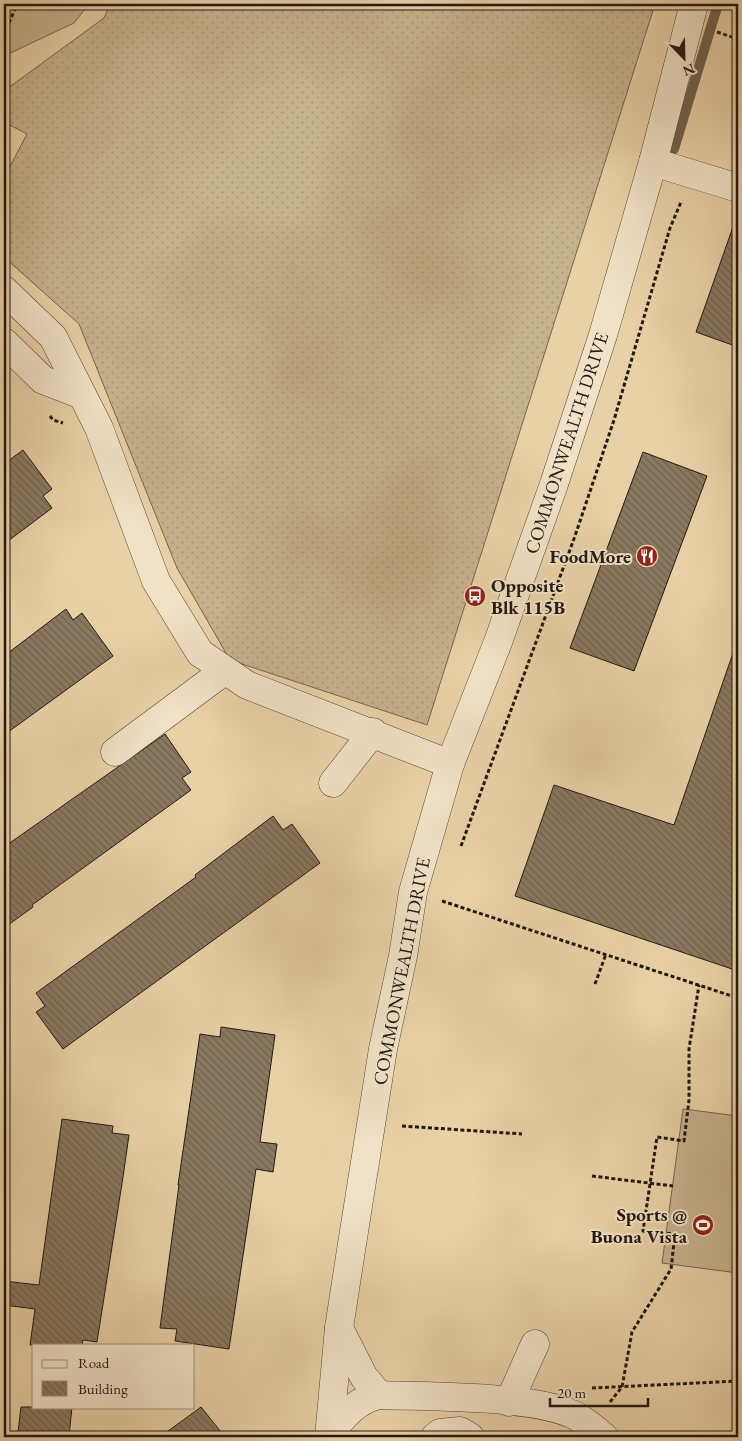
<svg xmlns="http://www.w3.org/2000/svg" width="742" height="1441" font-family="'EB Garamond',serif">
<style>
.grass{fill:url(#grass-dots);stroke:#756550}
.pitch{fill:#c7b28e;stroke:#756550}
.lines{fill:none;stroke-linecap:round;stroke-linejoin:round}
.stream{stroke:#72614e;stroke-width:10}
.building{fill:url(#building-back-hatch);stroke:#231813}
.minor-casing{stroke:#544638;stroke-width:29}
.path{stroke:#231813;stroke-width:3;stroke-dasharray:4 2.5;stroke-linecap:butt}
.minor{stroke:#f1e1c6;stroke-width:28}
.labels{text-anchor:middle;stroke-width:4;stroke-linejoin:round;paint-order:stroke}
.street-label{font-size:19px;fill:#231813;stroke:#f1e1c6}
.poi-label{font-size:19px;font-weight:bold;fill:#231813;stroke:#f1e1c6;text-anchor:end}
</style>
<defs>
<pattern id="grass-dots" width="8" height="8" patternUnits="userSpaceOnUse" patternTransform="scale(1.25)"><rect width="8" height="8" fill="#c7b28e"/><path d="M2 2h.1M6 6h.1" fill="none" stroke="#ab987a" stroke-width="1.8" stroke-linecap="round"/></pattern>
<pattern id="building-back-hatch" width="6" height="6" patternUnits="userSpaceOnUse" patternTransform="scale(1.25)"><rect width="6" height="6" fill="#8a7860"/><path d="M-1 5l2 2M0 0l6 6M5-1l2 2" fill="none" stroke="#70614e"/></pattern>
</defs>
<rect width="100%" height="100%" fill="#e9d1a7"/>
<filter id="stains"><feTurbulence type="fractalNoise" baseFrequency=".004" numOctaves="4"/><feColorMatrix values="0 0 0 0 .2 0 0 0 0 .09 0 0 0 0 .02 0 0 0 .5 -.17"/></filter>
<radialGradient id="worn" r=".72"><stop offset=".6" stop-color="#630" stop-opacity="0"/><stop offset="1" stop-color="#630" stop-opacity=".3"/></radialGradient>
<path class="grass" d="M110 4H655L427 725 230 660 177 568 79 324 4 257V178L27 134 4 122V91L104 18Z"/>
<g class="pitch">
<path d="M4 4H89L74 23 4 56Z"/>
<path d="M683 1109 738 1116V1273L662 1263Z"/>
</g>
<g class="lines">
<path class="stream" d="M674 149 718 4"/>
</g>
<g class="building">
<path d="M734 224 738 225V347L696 332Z"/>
<path d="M23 450 52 489 43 496 52 508 4 544V464Z"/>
<path d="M643 452 707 476 634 671 570 648Z"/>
<path d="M66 609 73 620 82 613 113 656 4 735V656Z"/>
<path d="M734 650 738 651V971L515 896 554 785 674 825Z"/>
<path d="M165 734 191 772 182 778 191 790 32 905 33 907 4 928V847Z"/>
<path d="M273 816 283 830 292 824 320 863 63 1049 36 1012 45 1006 36 993 196 877 195 875Z"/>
<path d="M221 1027 275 1035 260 1142 277 1144 273 1172 256 1169 229 1349 175 1341 177 1329 160 1328 179 1185H178L200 1034 220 1037Z"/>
<path d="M62 1119 113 1126 112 1133 129 1135 123 1177 97 1342 83 1340 82 1345H30L35 1309 4 1305V1281L39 1285Z"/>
<path d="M21 1407H72L69 1437 18 1432Z"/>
<path d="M201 1407 225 1437H160Z"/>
</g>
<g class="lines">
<g class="minor-casing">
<g id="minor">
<path d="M653 162 738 188"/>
<path d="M4 290 53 337 99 428 156 581 200 653 247 685 450 764"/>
<path d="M4 342 43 380 82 395"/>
<path d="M115 752 224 671"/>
<path d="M333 783 373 732"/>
<path d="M339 1328 364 1377 379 1395"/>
<path d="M509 1402 535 1344"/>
<path d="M329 1437 339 1328 352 1244 383 1049 403 956 413 892 450 764 498 642 554 484 603 335 653 162 694 4"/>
<path d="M329 1437C341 1417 356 1400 379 1395 428 1397 536 1395 576 1416 586 1422 595 1429 604 1437"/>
<path d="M435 1437 440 1433 460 1431 470 1437"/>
</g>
</g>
<g class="path">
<path d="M717 32 738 39"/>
<path d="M4 35 17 4"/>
<path d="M50 416 53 420 63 423"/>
<path d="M461 846 575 536 614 420 670 228 681 202"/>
<path d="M442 901 738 998"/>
<path d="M595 984 606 954"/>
<path d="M402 1126 522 1134"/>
<path d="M592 1176 673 1186"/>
<path d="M592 1388 738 1381"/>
<path d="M610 1402 622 1387 632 1332 671 1269 675 1234 643 1231 657 1137 684 1141 689 1100V1049L699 985"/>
</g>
<use href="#minor" class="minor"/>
</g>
<defs>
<g id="restaurant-disc" transform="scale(1.125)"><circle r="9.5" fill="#8f2418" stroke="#f1e1c6"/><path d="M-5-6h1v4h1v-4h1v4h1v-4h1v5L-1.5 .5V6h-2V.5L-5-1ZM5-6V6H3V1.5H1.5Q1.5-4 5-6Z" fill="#fff"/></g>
<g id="bus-disc" transform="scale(1.125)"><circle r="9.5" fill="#8f2418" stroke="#f1e1c6"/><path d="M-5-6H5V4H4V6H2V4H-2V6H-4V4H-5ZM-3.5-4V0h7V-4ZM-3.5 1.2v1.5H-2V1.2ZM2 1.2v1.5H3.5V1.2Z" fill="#fff"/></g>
<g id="stadium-disc" transform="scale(1.125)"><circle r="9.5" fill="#8f2418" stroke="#f1e1c6"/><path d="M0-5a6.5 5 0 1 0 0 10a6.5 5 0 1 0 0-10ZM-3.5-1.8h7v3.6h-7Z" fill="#fff"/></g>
</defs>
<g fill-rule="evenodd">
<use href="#restaurant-disc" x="647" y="556"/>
<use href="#bus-disc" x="475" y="596"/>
<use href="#stadium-disc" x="703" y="1225"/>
</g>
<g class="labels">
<g class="street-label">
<text transform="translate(566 443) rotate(-72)" y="7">COMMONWEALTH DRIVE</text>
<text transform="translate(401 971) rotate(-79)" y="7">COMMONWEALTH DRIVE</text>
</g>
<g class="poi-label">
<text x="631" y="563">FoodMore</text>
<text x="491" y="592" text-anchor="start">Opposite<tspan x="491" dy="22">Blk 115B</tspan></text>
<text x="687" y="1221">Sports @<tspan x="687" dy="22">Buona Vista</tspan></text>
</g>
</g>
<rect width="742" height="1441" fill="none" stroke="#e9d1a7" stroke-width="20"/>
<rect x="5" y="5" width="732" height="1431" fill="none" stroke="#231813" stroke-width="2.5"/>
<rect x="10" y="10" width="722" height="1421" fill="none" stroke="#231813"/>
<rect x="32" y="1344" width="162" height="65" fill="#f1e1c6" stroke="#9f917e"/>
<rect x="42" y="1360" width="25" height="8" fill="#f1e1c6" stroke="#9f917e"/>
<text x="78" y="1368" font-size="15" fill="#231813">Road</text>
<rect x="42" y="1381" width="25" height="15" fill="url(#building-back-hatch)" stroke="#9f917e"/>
<text x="78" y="1394" font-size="15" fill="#231813">Building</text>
<g transform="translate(684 58) rotate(157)" stroke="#f1e1c6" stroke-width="4" paint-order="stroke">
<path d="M0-4L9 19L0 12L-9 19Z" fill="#231813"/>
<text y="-8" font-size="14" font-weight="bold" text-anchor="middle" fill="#231813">N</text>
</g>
<path d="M550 1398v8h98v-8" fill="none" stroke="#231813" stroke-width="2.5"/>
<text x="557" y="1398" font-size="15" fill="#231813" stroke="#f1e1c6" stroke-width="4" paint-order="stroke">20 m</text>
<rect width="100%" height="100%" filter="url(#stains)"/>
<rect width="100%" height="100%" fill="url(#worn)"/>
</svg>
